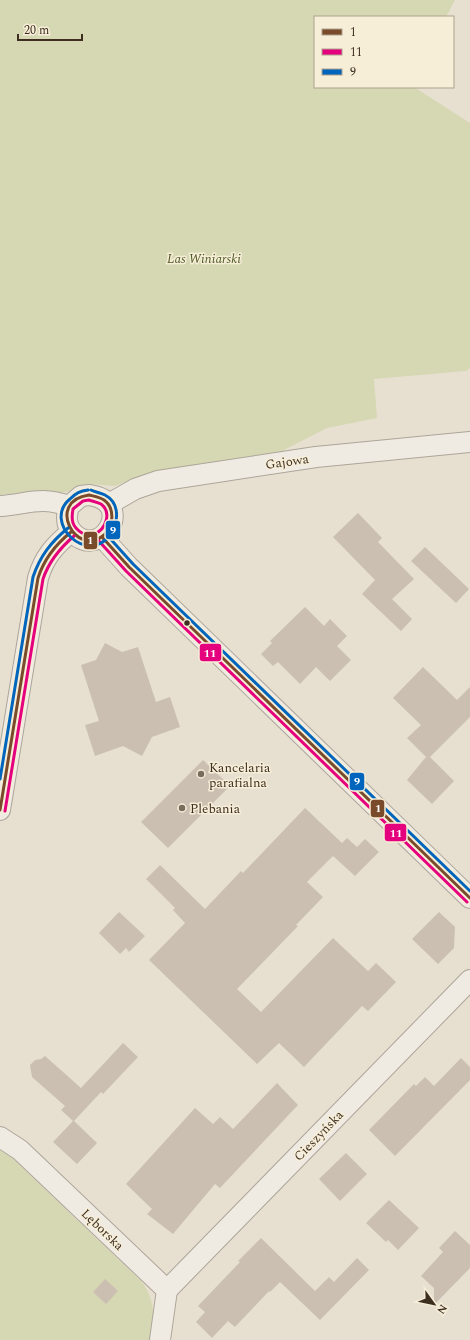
<svg xmlns="http://www.w3.org/2000/svg" width="470" height="1340" font-family="Spectral,serif">
<style>
.green{fill:#d6d7b3}
.building{fill:#cbbfb2}
.lines{fill:none;stroke-linecap:round;stroke-linejoin:round}
.street-casing{stroke:#ada599;stroke-width:22}
.street{stroke:#efebe3;stroke-width:20}
.bus-1-casing{stroke:#f7eed8;stroke-width:6}
.bus-2-casing{stroke:#f7eed8;stroke-width:6}
.bus-3-casing{stroke:#f7eed8;stroke-width:6}
.bus-1{stroke:#7a4b2a;stroke-width:3}
.bus-2{stroke:#e5007d;stroke-width:3}
.bus-3{stroke:#0065bd;stroke-width:3}
.bus-dot{fill:#3d2e20;stroke:#f7eed8;stroke-width:1.5}
.poi-dot{fill:#786c5e;stroke:#f7eed8;stroke-width:1.5}
.labels{text-anchor:middle;stroke-width:3;stroke-linejoin:round;paint-order:stroke}
.park-label{font-size:13px;font-style:italic;fill:#4d5a26;stroke:#f7eed8}
.street-label{font-size:13px;fill:#3d2e20;stroke:#f7eed8}
.poi-label{font-size:13px;fill:#3d2e20;stroke:#f7eed8;text-anchor:start}
.line-badge{stroke:#f7eed8;stroke-width:1.5}
.badge-label{font-size:11px;text-anchor:middle;font-weight:bold;fill:#fff}
</style>
<rect width="100%" height="100%" fill="#e7e0d1"/>
<g class="green">
<path d="M0 0H455L446 17H315V87H414L470 123V368L466 371 374 379 377 418 327 428 282 451 148 473 115 486 89 484 80 485 69 491 60 493 40 491 0 495Z"/>
<path d="M0 1150 12 1158 141 1281C156 1300 154 1317 151 1340H0Z"/>
</g>
<g class="building">
<path d="M358 513 382 538 378 542 414 579 392 599 412 619 401 631 362 594 375 580 333 537Z"/>
<path d="M425 547 469 589 456 603 411 561Z"/>
<path d="M305 607 324 626 330 619 347 636 337 646 351 660 330 681 316 667 300 684 278 662 273 666 261 654 272 643 270 641Z"/>
<path d="M105 643 122 652 138 647 156 702 170 697 180 727 152 737 142 756 123 746 95 756 85 725 99 721 81 665 96 660Z"/>
<path d="M423 667 457 700 470 687V717L430 757 454 781 432 804 407 780 426 757 407 738 421 725 393 698Z"/>
<path d="M203 760 230 786 168 848 141 822Z"/>
<path d="M305 808 342 843 347 838 357 847 365 839 379 852 355 876 333 856 307 882 323 897 296 925 298 926 237 989 261 1012 333 938 368 971 376 963 396 982 368 1011 362 1006 304 1067 279 1043 257 1064 149 960 185 923 173 910 175 908 146 879 160 865 205 909 241 871 243 873Z"/>
<path d="M119 912 145 936 129 952 126 948 120 954 99 933Z"/>
<path d="M439 912 455 927 454 948 438 964 412 939Z"/>
<path d="M123 1043 138 1057 103 1094 101 1092 74 1121 97 1143 77 1164 53 1142 73 1121 61 1110 65 1106 32 1077 30 1065 35 1060 41 1059 45 1056 81 1088Z"/>
<path d="M461 1058 470 1067V1080L395 1156 369 1130 414 1084 416 1086 425 1077 434 1086Z"/>
<path d="M277 1083 298 1105 220 1188 215 1184 173 1234 147 1214 152 1209 126 1184 195 1108 213 1124 220 1117 233 1129Z"/>
<path d="M346 1153 367 1174 340 1201 319 1179Z"/>
<path d="M389 1200 419 1228 398 1250 388 1240 386 1242 366 1223Z"/>
<path d="M455 1231 470 1245V1268L434 1305V1288L421 1276 443 1252 439 1248Z"/>
<path d="M261 1238 315 1291 329 1277 334 1282 357 1258 369 1270 320 1320 280 1282 270 1292 269 1291 235 1327 228 1321 212 1338 196 1322 205 1312 198 1306 240 1262 238 1261Z"/>
<path d="M105 1279 118 1291 106 1304 93 1292Z"/>
</g>
<g class="lines">
<g class="street-casing">
<g id="street">
<path d="M89 495C136 501 103 560 74 534 65 526 66 516 69 506L81 496Z"/>
<path d="M109 504 135 489 158 481 316 457 470 442"/>
<path d="M0 506C28 504 40 496 69 506"/>
<path d="M102 537 129 567 470 898"/>
<path d="M0 810 38 578C44 557 55 545 71 532"/>
<path d="M0 1137 20 1150 167 1290"/>
<path d="M167 1290 470 980"/>
<path d="M160 1340 167 1290"/>
</g>
</g>
<use href="#street" class="street"/>
<g class="bus-1-casing">
<g id="bus-1">
<path d="M89 495C93 496 100 497 104 500 115 508 114 526 104 535 76 559 45 501 89 495Z"/>
<path d="M102 537 129 567 470 898"/>
<path d="M0 810 38 578C44 559 55 545 71 532"/>
</g>
</g>
<g class="bus-2-casing">
<g id="bus-2">
<path d="M89 500C92 501 97 502 101 504 112 512 106 530 94 534 90 536 86 535 82 533 72 527 71 520 73 509L83 501Z"/>
<path d="M98 540 126 571 467 902"/>
<path d="M5 811 43 579C49 561 60 548 74 536"/>
</g>
</g>
<g class="bus-3-casing">
<g id="bus-3">
<path d="M88 490C80 491 76 493 70 499 42 522 87 566 110 535 119 522 120 503 105 495 101 493 95 492 91 490"/>
<path d="M106 534 133 564 470 891"/>
<path d="M0 779 33 577C40 556 51 542 68 528"/>
</g>
</g>
<use href="#bus-1" class="bus-1"/>
<use href="#bus-2" class="bus-2"/>
<use href="#bus-3" class="bus-3"/>
</g>
<circle class="bus-dot" cx="187" cy="623" r="3.5"/>
<g class="poi-dot">
<circle cx="201" cy="774" r="4"/>
<circle cx="182" cy="808" r="4"/>
</g>
<g class="labels">
<g class="park-label">
<text x="204" y="263">Las Winiarski</text>
</g>
<g class="street-label">
<text transform="translate(287 461) rotate(-8)" y="5">Gajowa</text>
<text transform="translate(318 1135) rotate(-46)" y="5">Cieszyńska</text>
<text transform="translate(103 1229) rotate(44)" y="5">Lęborska</text>
</g>
<g class="poi-label">
<text x="209" y="772">Kancelaria<tspan x="209" dy="15">parafialna</tspan></text>
<text x="190" y="813">Plebania</text>
</g>
</g>
<g class="line-badge">
<rect x="105" y="520" width="16" height="20" rx="4" fill="#0065bd"/>
<rect x="83" y="531" width="15" height="19" rx="4" fill="#7a4b2a"/>
<rect x="199" y="643" width="23" height="19" rx="4" fill="#e5007d"/>
<rect x="349" y="772" width="16" height="19" rx="4" fill="#0065bd"/>
<rect x="370" y="799" width="15" height="19" rx="4" fill="#7a4b2a"/>
<rect x="384" y="823" width="23" height="19" rx="4" fill="#e5007d"/>
</g>
<g class="badge-label">
<text x="113" y="534">9</text>
<text x="90" y="544">1</text>
<text x="210" y="657">11</text>
<text x="357" y="785">9</text>
<text x="378" y="812">1</text>
<text x="396" y="837">11</text>
</g>
<rect x="314" y="16" width="140" height="72" fill="#f7eed8" stroke="#ada18e"/>
<rect x="322" y="29" width="20" height="6" fill="#7a4b2a" stroke="#ada18e"/>
<text x="350" y="36" font-size="12" fill="#3d2e20">1</text>
<rect x="322" y="49" width="20" height="6" fill="#e5007d" stroke="#ada18e"/>
<text x="350" y="56" font-size="12" fill="#3d2e20">11</text>
<rect x="322" y="69" width="20" height="6" fill="#0065bd" stroke="#ada18e"/>
<text x="350" y="76" font-size="12" fill="#3d2e20">9</text>
<g transform="translate(434 1304) rotate(123)" stroke="#f7eed8" stroke-width="3" paint-order="stroke">
<path d="M0-3L7 15L0 10L-7 15Z" fill="#3d2e20"/>
<text y="-6" font-size="11" font-weight="bold" text-anchor="middle" fill="#3d2e20">N</text>
</g>
<path d="M18 34v6h64v-6" fill="none" stroke="#3d2e20" stroke-width="2"/>
<text x="24" y="34" font-size="12" fill="#3d2e20" stroke="#f7eed8" stroke-width="3" paint-order="stroke">20 m</text>
</svg>
